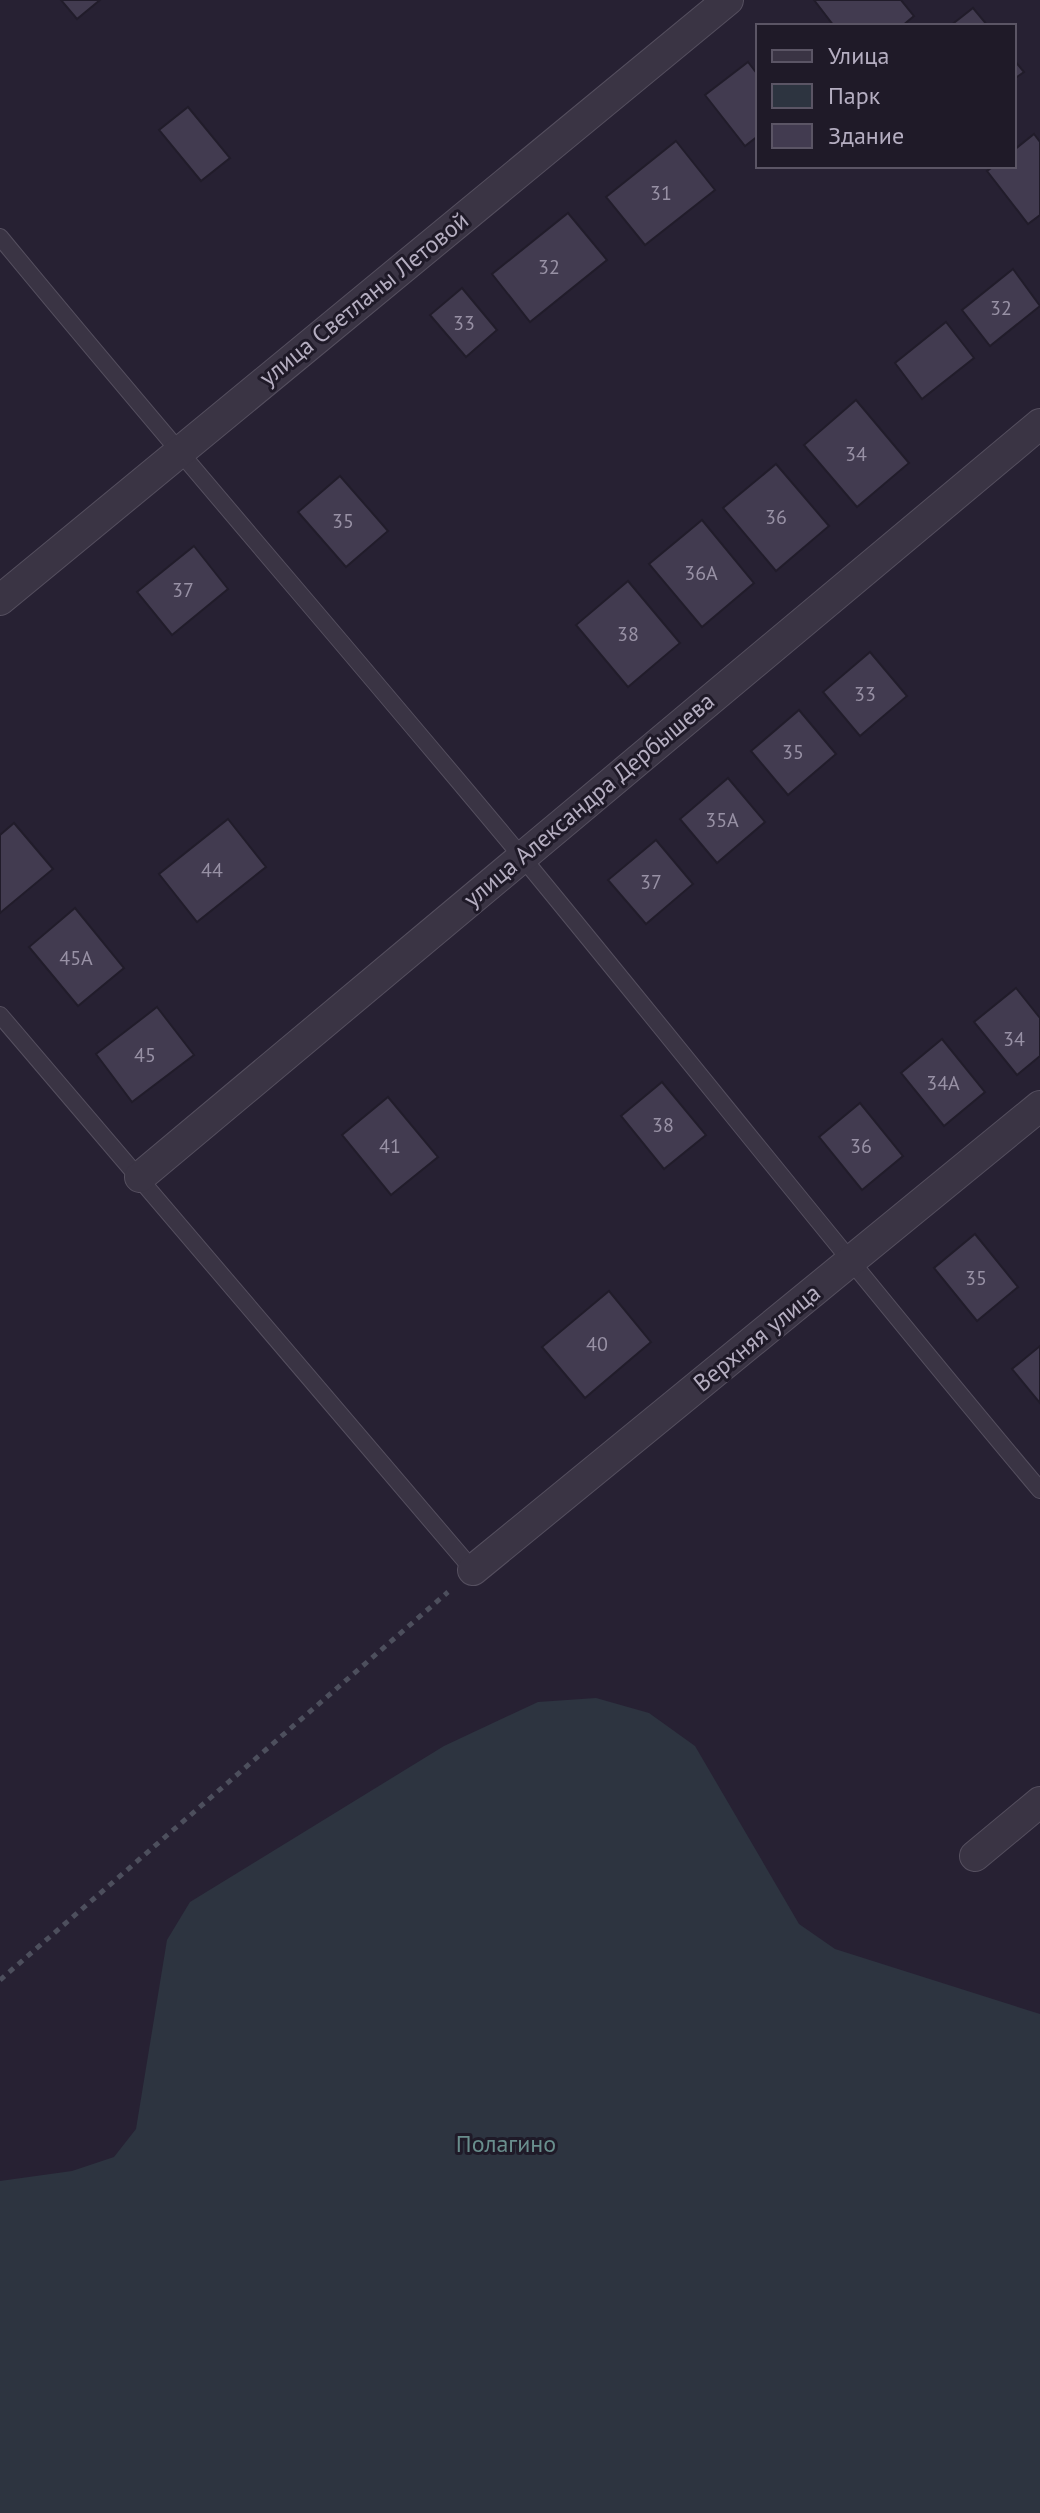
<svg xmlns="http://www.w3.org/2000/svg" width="1040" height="2513" font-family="'PT Sans',sans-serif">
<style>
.green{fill:#2d3440}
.building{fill:#423b50;stroke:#211c2a;stroke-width:2}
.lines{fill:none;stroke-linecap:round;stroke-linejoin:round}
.lane-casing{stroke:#554f5f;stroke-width:18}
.street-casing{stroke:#554f5f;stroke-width:32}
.path{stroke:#4d4f5d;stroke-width:5;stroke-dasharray:6 6;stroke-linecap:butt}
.lane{stroke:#3a3444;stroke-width:16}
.street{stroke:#3a3444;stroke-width:30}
.labels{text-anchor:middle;stroke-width:6;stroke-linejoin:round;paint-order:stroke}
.number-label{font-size:20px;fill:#9891a5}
.street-label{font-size:24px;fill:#b5aec1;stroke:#1f1a28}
.park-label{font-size:24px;fill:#698e8d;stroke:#1f1a28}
</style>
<rect width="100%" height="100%" fill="#272133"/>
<path class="green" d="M596 1698 649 1713 695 1746 799 1924 835 1949 1040 2014V2513H0V2181L72 2171 114 2157 136 2129 167 1940 190 1902 444 1746 538 1702Z"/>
<g class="building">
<path d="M61 0H100L77 19Z"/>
<path d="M814 0H901L914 16 902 26H834Z"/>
<path d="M973 8 988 26H950Z"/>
<path d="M1014 60 1024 72 1014 79Z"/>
<path d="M748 62 758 75V136L745 146 705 95Z"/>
<path d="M188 107 230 158 201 181 159 130Z"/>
<path d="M1034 134 1040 142V215L1028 224 987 171 994 166H1014V150Z"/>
<path d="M676 141 715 190 645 245 606 197Z"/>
<path d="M568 213 607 260 530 322 492 274Z"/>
<path d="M1013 269 1040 306 990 346 962 310Z"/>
<path d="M462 288 497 330 466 357 430 315Z"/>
<path d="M946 322 974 358 922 399 895 363Z"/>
<path d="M856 400 909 463 857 507 804 445Z"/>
<path d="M776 464 829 526 776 571 723 508Z"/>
<path d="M340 476 388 531 346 567 298 512Z"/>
<path d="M702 520 754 583 702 627 649 564Z"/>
<path d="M194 546 228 589 172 635 137 592Z"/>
<path d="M628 581 680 643 628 687 576 625Z"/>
<path d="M870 652 907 696 860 736 823 692Z"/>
<path d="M799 710 836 754 788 795 751 751Z"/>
<path d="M728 778 765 822 717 863 680 819Z"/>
<path d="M228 819 266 867 197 922 159 874Z"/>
<path d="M14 823 53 869 0 913V835Z"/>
<path d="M656 840 693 884 646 924 608 880Z"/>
<path d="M75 908 124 968 78 1006 29 947Z"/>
<path d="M1016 988 1040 1018V1056L1017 1075 974 1022Z"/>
<path d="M157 1007 194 1055 132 1102 96 1054Z"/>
<path d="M942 1039 985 1092 944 1126 901 1073Z"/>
<path d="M662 1082 706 1135 664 1169 621 1116Z"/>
<path d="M388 1097 438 1157 391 1195 342 1135Z"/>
<path d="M860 1103 903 1156 862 1190 819 1137Z"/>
<path d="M975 1234 1018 1287 977 1321 934 1268Z"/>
<path d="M609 1291 651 1342 585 1398 542 1347Z"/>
<path d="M1040 1346V1403L1012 1369Z"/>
</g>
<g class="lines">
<g class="lane-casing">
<g id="lane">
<path d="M0 237C172 446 349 649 522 857 695 1067 864 1281 1040 1490"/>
<path d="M0 1015 473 1570"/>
</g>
</g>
<g class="street-casing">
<g id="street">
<path d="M0 600 728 0"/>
<path d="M140 1177 1040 424"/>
<path d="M473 1570 1040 1106"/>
<path d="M975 1856 1040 1802"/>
</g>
</g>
<path class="path" d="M0 1980 448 1592"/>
<use href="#lane" class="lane"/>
<use href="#street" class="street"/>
</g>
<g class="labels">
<g class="number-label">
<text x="661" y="200">31</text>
<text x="549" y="274">32</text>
<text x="1001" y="315">32</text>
<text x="464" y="330">33</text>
<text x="856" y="461">34</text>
<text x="776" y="524">36</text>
<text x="343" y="528">35</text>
<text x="701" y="580">36А</text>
<text x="183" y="597">37</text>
<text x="628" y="641">38</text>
<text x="865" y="701">33</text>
<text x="793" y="759">35</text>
<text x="722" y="827">35А</text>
<text x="212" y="877">44</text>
<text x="651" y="889">37</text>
<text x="76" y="965">45А</text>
<text x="1014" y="1046">34</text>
<text x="145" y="1062">45</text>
<text x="943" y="1090">34А</text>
<text x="663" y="1132">38</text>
<text x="390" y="1153">41</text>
<text x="861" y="1153">36</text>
<text x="976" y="1285">35</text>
<text x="597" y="1351">40</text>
</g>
<g class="street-label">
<text transform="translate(364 299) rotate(-39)" y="8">улица Светланы Летовой</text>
<text transform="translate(589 800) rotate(-40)" y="8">улица Александра Дербышева</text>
<text transform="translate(757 1338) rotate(-39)" y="8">Верхняя улица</text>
</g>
<g class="park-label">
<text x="506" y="2152">Полагино</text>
</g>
</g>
<rect x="756" y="24" width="260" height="144" fill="#1f1a28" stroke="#5b5565" stroke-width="2"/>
<rect x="772" y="50" width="40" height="12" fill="#3a3444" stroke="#5b5565" stroke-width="2"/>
<text x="828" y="64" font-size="24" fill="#b5aec1">Улица</text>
<rect x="772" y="84" width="40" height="24" fill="#2d3440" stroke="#5b5565" stroke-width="2"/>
<text x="828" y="104" font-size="24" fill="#b5aec1">Парк</text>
<rect x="772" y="124" width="40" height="24" fill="#423b50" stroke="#5b5565" stroke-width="2"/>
<text x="828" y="144" font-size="24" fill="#b5aec1">Здание</text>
</svg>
